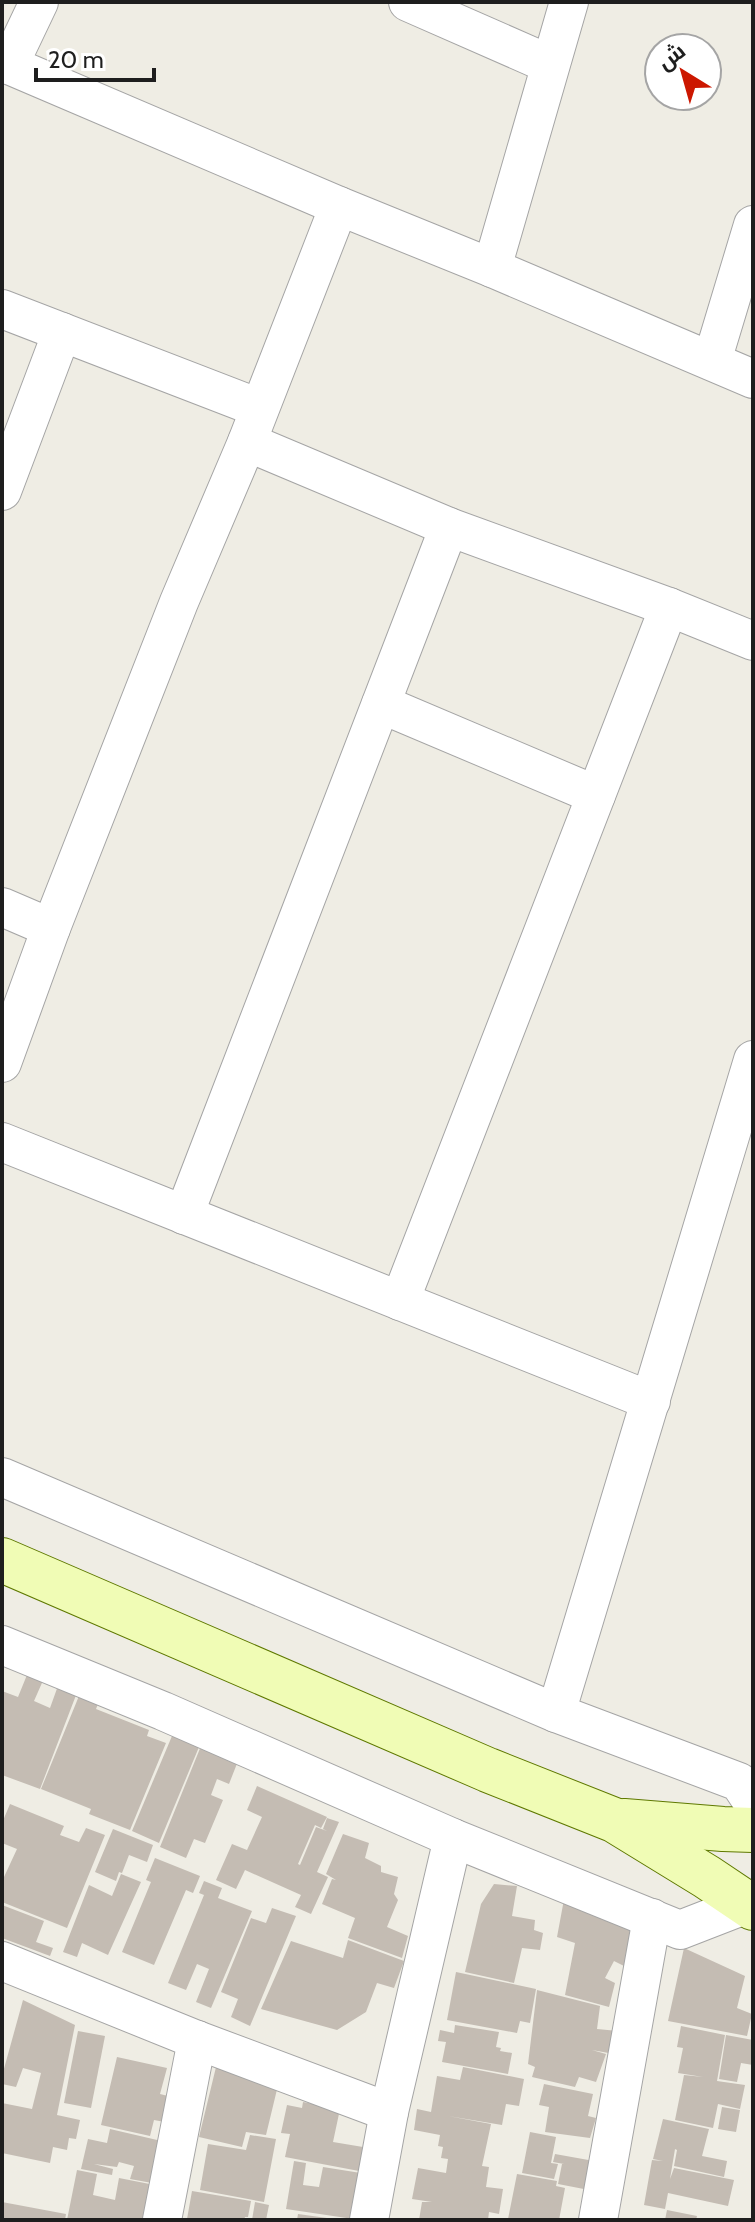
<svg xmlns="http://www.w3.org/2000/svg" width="755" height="2222" font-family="Cabin,Cairo,sans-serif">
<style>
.building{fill:#c4bcb3}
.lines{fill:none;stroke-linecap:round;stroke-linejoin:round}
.street-casing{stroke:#a5a5a5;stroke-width:40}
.secondary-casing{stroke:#5f7901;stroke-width:46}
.street{stroke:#fff;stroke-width:38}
.secondary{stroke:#f0fcb5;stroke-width:44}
</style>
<rect width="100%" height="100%" fill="#efede4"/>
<g class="building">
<path d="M29 1670 45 1676 34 1701 50 1708 59 1683 78 1690 40 1789 2 1775V1691L18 1697Z"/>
<path d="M81 1691 100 1699 96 1709 149 1730 147 1736 166 1743 130 1830 89 1814 91 1809 41 1789Z"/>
<path d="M172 1736 199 1747 159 1843 132 1831Z"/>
<path d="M201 1746 238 1761 229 1784 217 1779 211 1795 223 1800 205 1843 194 1839 186 1858 160 1847Z"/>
<path d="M257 1786 327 1817 321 1828 315 1825 298 1864 300 1865 316 1827 327 1831 323 1829 327 1818 339 1822 317 1872 328 1877 311 1914 295 1907 301 1895 245 1870 236 1889 216 1880 232 1844 247 1850 262 1817 247 1810Z"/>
<path d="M10 1804 64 1826 60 1835 79 1842 86 1828 105 1835 67 1928 2 1902V1876L4 1877 17 1849 2 1843V1823Z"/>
<path d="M113 1829 153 1845 147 1862 129 1855 122 1873 119 1872 116 1881 95 1872Z"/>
<path d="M343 1834 369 1843 365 1858 381 1866V1872L398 1877 394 1894 398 1900 387 1927 408 1936 402 1958 348 1938 355 1918 322 1904 332 1879 336 1880 326 1874Z"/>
<path d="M155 1858 200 1876 193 1893 186 1890 154 1965 122 1952 151 1882 146 1880Z"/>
<path d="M121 1874 141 1882 108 1955 82 1943 77 1957 63 1952 89 1885 112 1896Z"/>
<path d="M204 1881 222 1888 218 1898 252 1911 211 2008 196 2002 209 1969 197 1964 186 1990 168 1983 204 1895 199 1893Z"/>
<path d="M494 1884 517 1886 512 1916 535 1920 534 1930 543 1933 540 1950 522 1948 514 1983 465 1972 481 1904Z"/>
<path d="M565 1894 644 1932 636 1972 614 1961 605 1978 615 1983 609 2007 565 1995 575 1943 557 1937Z"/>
<path d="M2 1905 44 1921 36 1942 53 1948 50 1956 2 1938Z"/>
<path d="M272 1908 296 1916 250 2026 231 2017 238 1999 221 1992 251 1918 266 1923Z"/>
<path d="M348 1940 404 1961 394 1988 377 1983 366 2012 337 2030 261 2009 291 1941 343 1958Z"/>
<path d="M684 1948 745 1976 737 2008 752 2014 747 2036 668 2021Z"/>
<path d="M456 1972 536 1989 530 2023 520 2021 517 2033 447 2020Z"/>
<path d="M537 1990 600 2006 597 2029 618 2031 614 2054 592 2050 606 2054 596 2082 579 2077 575 2087 532 2077 535 2067 528 2064Z"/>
<path d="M23 2000 75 2025 57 2115 80 2120 76 2139 69 2138 67 2150 53 2147 50 2163 2 2153V2103L32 2109 41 2073 23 2068 16 2087 2 2084V2076Z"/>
<path d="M455 2025 499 2032 496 2047 501 2048 500 2051 512 2053 508 2074 442 2062 446 2042 438 2041 440 2030 454 2033Z"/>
<path d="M681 2026 725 2035 717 2081 745 2085 740 2109 718 2104 713 2128 675 2120 684 2075 703 2077 678 2073 683 2048 677 2047Z"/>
<path d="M78 2031 105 2036 91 2108 64 2103Z"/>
<path d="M726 2035 753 2040V2065L741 2063 737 2082 719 2079Z"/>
<path d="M117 2057 167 2068 160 2094 176 2098 170 2123 154 2120 150 2136 101 2125Z"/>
<path d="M217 2063 280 2077 266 2135 246 2132 242 2147 199 2137Z"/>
<path d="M463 2067 524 2079 519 2106 506 2104 502 2125 448 2116 491 2124 482 2166 489 2167 486 2187 503 2189 499 2214 489 2212 488 2220H419L422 2202H432L412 2199 418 2168 446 2173 448 2159 441 2158 443 2147 438 2146 440 2135 414 2130 417 2109 431 2112 437 2076 460 2080Z"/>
<path d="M544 2084 593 2094 588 2116 596 2118 590 2138 545 2132 549 2107 539 2105Z"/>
<path d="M303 2102 340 2109 333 2142 363 2147 359 2171 285 2157 290 2134 281 2133 287 2105 302 2108Z"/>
<path d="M722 2107 740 2110 736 2132 718 2129Z"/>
<path d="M663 2119 709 2129 702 2156 727 2161 724 2177 674 2166 677 2150 675 2149 670 2179 674 2168 734 2180 728 2206 668 2193 665 2209 644 2205 652 2160 663 2161 653 2159Z"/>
<path d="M110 2129 170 2143 163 2185 130 2179 134 2166 119 2162 117 2167 94 2164 113 2169 112 2175 81 2169 88 2139 107 2143Z"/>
<path d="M530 2132 556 2137 551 2163 558 2164 554 2179 522 2173Z"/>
<path d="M250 2135 276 2139 264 2202 200 2190 208 2144 246 2150Z"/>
<path d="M555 2154 594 2161 589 2190 558 2184 562 2164H564L553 2162Z"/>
<path d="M294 2161 306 2163 303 2185 319 2187 323 2167 367 2174 360 2220 286 2209Z"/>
<path d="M77 2170 97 2174 93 2195 115 2200 119 2178 165 2187 155 2220H67Z"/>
<path d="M517 2174 557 2181 556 2186 565 2188 559 2220 508 2219Z"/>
<path d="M192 2191 251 2201 248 2217H245L244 2220 187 2219Z"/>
<path d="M2 2202 66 2214 65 2220H2Z"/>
<path d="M255 2202 269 2205 266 2220H252Z"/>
<path d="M667 2210 697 2216 696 2220H665Z"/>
<path d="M298 2214 327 2218V2220H297Z"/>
</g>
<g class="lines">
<g class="street-casing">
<g id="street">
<path d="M408 2 549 64"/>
<path d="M2 62 339 206 492 268 753 379"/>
<path d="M9 65 39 2"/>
<path d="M492 268 569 2"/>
<path d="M2 309 259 408"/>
<path d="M712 361 753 225"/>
<path d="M247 442 449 527 669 607 753 641"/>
<path d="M2 491 62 332"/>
<path d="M381 704 596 795"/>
<path d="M2 907 51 928"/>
<path d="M2 1063 51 928 179 602 247 442 339 206"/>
<path d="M2 1142 651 1401"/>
<path d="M184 1215 449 527"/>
<path d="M400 1301 669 607"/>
<path d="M2 1477 556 1713 739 1782 753 1803"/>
<path d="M2 1645 163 1711 453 1838 680 1930 747 1904"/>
<path d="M556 1713 753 1060"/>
<path d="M2 1961 197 2040 389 2112"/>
<path d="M162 2220 197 2040"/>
<path d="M369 2220 389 2112 453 1838"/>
<path d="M598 2220 652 1918"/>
</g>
</g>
<g class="secondary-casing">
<g id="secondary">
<path d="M2 1560 488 1770 614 1820 707 1877 753 1908"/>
<path d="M624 1821 723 1829 753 1830"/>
</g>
</g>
<use href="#street" class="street"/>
<use href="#secondary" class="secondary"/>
</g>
<rect width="755" height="2222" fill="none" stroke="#1e1e1e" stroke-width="8"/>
<g transform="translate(683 72) rotate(323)"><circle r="38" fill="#ffffff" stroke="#a5a5a5" stroke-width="2"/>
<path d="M0-6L14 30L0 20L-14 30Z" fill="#cc1700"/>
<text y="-12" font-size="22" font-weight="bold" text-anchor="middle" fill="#1e1e1e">ش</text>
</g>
<path d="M36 68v12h118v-12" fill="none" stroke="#1e1e1e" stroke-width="4"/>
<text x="48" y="68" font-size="24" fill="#1e1e1e" stroke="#ffffff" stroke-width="6" paint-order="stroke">20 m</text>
</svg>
